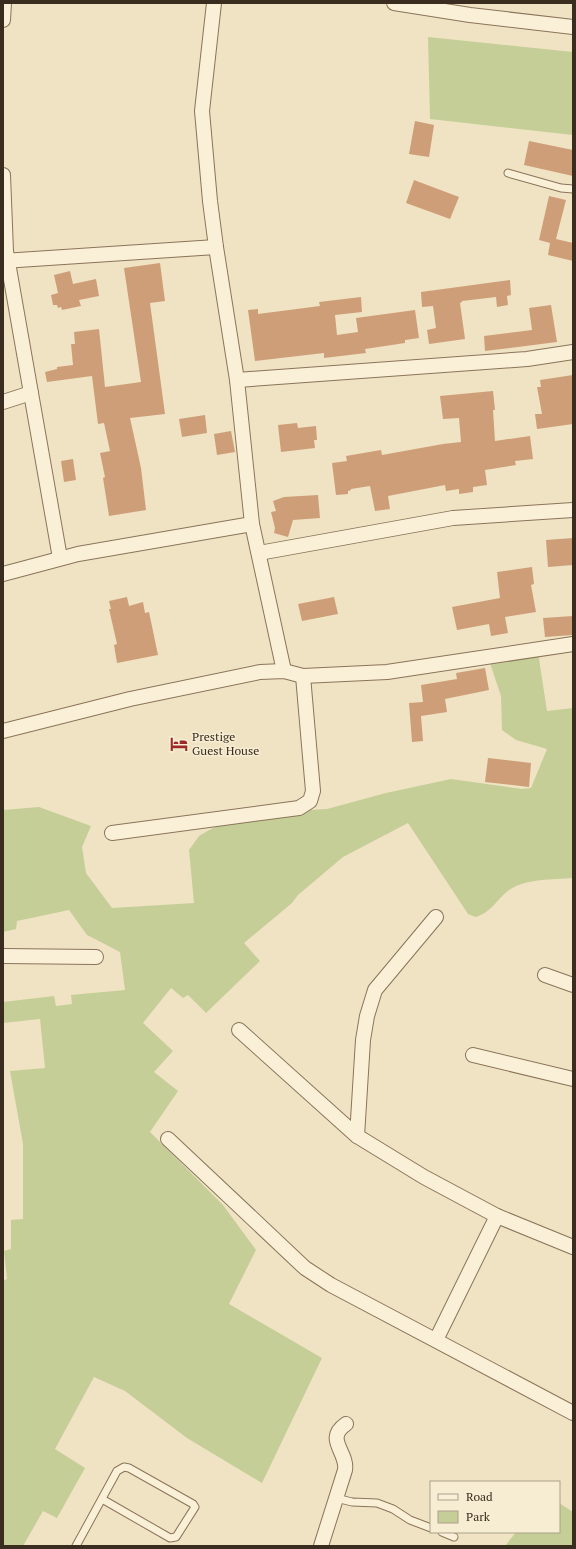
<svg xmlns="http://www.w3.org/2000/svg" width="576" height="1549" font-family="'PT Serif',serif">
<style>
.green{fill:#c6ce97}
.building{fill:#ce9e78}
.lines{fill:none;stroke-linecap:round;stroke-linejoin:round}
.lane-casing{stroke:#8a745a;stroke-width:9}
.street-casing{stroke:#8a745a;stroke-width:16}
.lane{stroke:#faf0d7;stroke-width:7}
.street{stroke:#faf0d7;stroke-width:14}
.labels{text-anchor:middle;stroke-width:3;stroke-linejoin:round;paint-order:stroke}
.poi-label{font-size:12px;fill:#3a2c1e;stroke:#f6edd3;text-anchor:start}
</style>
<rect width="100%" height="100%" fill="#efe3c3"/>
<g class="green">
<path d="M428 37 573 52V135L430 119Z"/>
<path d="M538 652 547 711 573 708V878C552 880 528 878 509 890 496 900 493 911 476 917L468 914 408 823 343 857 298 895 292 903 244 943 260 961 206 1013 188 995 183 998 171 988 143 1023 173 1051 154 1072 178 1091 150 1132 223 1205 256 1250 229 1304 322 1358 262 1483 187 1438 125 1391 94 1377 55 1449 85 1468 57 1518 43 1511 23 1546H3V1281L7 1279 4 1251 11 1249V1220L23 1219V1144L10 1071 45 1068 40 1019 3 1023V1002L54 996 56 1006 72 1004 71 995 125 990 120 952 87 935 69 910 17 921 16 929 3 932V810L39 807 91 826 82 847 86 873 112 908 194 903 189 850 199 836 218 825 309 810 327 809 386 793 451 779 522 789 531 788 547 749 516 740 502 730 501 696 490 663Z"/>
<path d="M559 1503 573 1512V1546H505L516 1532H559Z"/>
</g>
<g class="building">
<path d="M415 121 434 125 429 157 409 154Z"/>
<path d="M529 141 573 150V176L524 165Z"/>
<path d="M414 180 459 197 450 219 406 203Z"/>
<path d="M549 196 566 200 556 239 573 243V261L548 255 550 243 539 240Z"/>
<path d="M160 263 165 301 150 303 165 414 130 418 141 468 146 510 109 516 103 478 105 477 100 453 110 451 104 423 98 424 92 376 47 382 45 372 57 369V367L73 365 71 344H75L74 332 99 329 105 387 141 382 124 268Z"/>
<path d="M70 271 73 284 96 279 99 296 79 300 81 306 62 310 61 307 58 308 57 305H53L51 295 58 293 54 275Z"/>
<path d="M510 280 511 295 507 296 508 305 497 307 496 297 462 301V302L460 303 465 339 429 344 427 330 436 328 433 306 422 307 421 292Z"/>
<path d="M361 297 362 312 335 315 337 335 358 332 356 318 415 310 419 338 405 340V343L365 349 366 353 324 358V353L255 361 248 310 258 309V314L320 306 319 302Z"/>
<path d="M551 305 557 342 485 351 484 336 532 330 529 308Z"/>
<path d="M573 375V424L537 429 535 414H542L537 387H541L540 380Z"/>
<path d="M493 391 495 410H493L495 441 530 436 533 459 515 461 516 465 485 470 487 485 473 487V492L459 494V489L446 491 445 485 388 496 390 509 375 511 370 486 351 489V490L348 491V494L336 495 332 463 347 461 346 456 381 450 382 455 443 444 461 442 459 418 443 419 440 396Z"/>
<path d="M205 415 207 433 182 437 179 419Z"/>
<path d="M297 423 298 428 316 426 317 440H314L315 448 281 452 278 425Z"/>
<path d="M231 431 235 452 217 455 214 434Z"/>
<path d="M73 459 76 480 64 482 61 461Z"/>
<path d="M318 495 320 518 293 520 288 537 274 533 275 528 271 512 276 511 273 501 284 497Z"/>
<path d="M573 538V565L548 567 546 540Z"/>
<path d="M532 567 534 584 531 585 536 612 505 617 508 633 491 636 489 624 457 630 452 607 500 598 497 572Z"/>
<path d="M127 597 129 606 143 602 145 613 149 612 158 655 117 663 114 645 117 644 109 609H111L109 601Z"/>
<path d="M334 597 338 614 302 621 298 604Z"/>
<path d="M573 616V635L545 637 543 618Z"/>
<path d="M485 668 489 690 445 699 447 712 421 716 423 741 412 742 409 703 423 702 421 685 457 679 456 673Z"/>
<path d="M488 758 531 763 529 787 485 782Z"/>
</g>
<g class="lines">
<g class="lane-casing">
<g id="lane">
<path d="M508 173 561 188 573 189"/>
<path d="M336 1498 352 1502 377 1503 393 1509 410 1520 431 1528"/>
<path d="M442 1532 454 1537"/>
<path d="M76 1546 117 1471 124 1467 129 1468 193 1504 195 1507 176 1537 170 1538 102 1499"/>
</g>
</g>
<g class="street-casing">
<g id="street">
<path d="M214 3 202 111 210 201 216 247 237 380 252 524 284 671"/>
<path d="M394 3 470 15 573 27"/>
<path d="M3 20 4 3"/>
<path d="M3 175 6 251 60 558"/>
<path d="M3 261 216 247"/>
<path d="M237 380 527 359 573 352"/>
<path d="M3 402 31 393"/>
<path d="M259 553 453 518 573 510"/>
<path d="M3 574 78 554 252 524"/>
<path d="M3 731 130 699 260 672 284 671 303 676 387 672 573 644"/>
<path d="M112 833 299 808 310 801 313 791 303 676"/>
<path d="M3 956 96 957"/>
<path d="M545 975 573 985"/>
<path d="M239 1030 357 1136 424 1177 497 1216 573 1247"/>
<path d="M473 1055 573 1079"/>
<path d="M357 1136 363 1040 367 1016 375 990 436 917"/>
<path d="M168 1139 305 1268 331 1285 573 1413"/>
<path d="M436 1340 497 1216"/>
<path d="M321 1546 345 1470C348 1452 324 1439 346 1424"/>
</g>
</g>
<use href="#lane" class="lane"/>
<use href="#street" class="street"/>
</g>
<defs>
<g id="hotel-bare" transform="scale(1.38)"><path d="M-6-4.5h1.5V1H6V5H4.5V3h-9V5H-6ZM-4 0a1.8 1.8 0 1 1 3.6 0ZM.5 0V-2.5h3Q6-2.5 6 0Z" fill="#9b2a28" stroke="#f6edd3" stroke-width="2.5" paint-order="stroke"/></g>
</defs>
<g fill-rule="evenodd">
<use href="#hotel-bare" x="179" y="744"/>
</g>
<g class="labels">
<g class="poi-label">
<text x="192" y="741">Prestige<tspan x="192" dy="14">Guest House</tspan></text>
</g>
</g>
<rect width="576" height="1549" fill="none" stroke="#3a2c1e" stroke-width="8"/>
<rect x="430" y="1481" width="130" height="52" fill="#f6edd3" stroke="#aba08b"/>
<rect x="438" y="1494" width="20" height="6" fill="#faf0d7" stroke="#aba08b"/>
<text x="466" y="1501" font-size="12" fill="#3a2c1e">Road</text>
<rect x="438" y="1511" width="20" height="12" fill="#c6ce97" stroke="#aba08b"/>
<text x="466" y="1521" font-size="12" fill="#3a2c1e">Park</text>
</svg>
